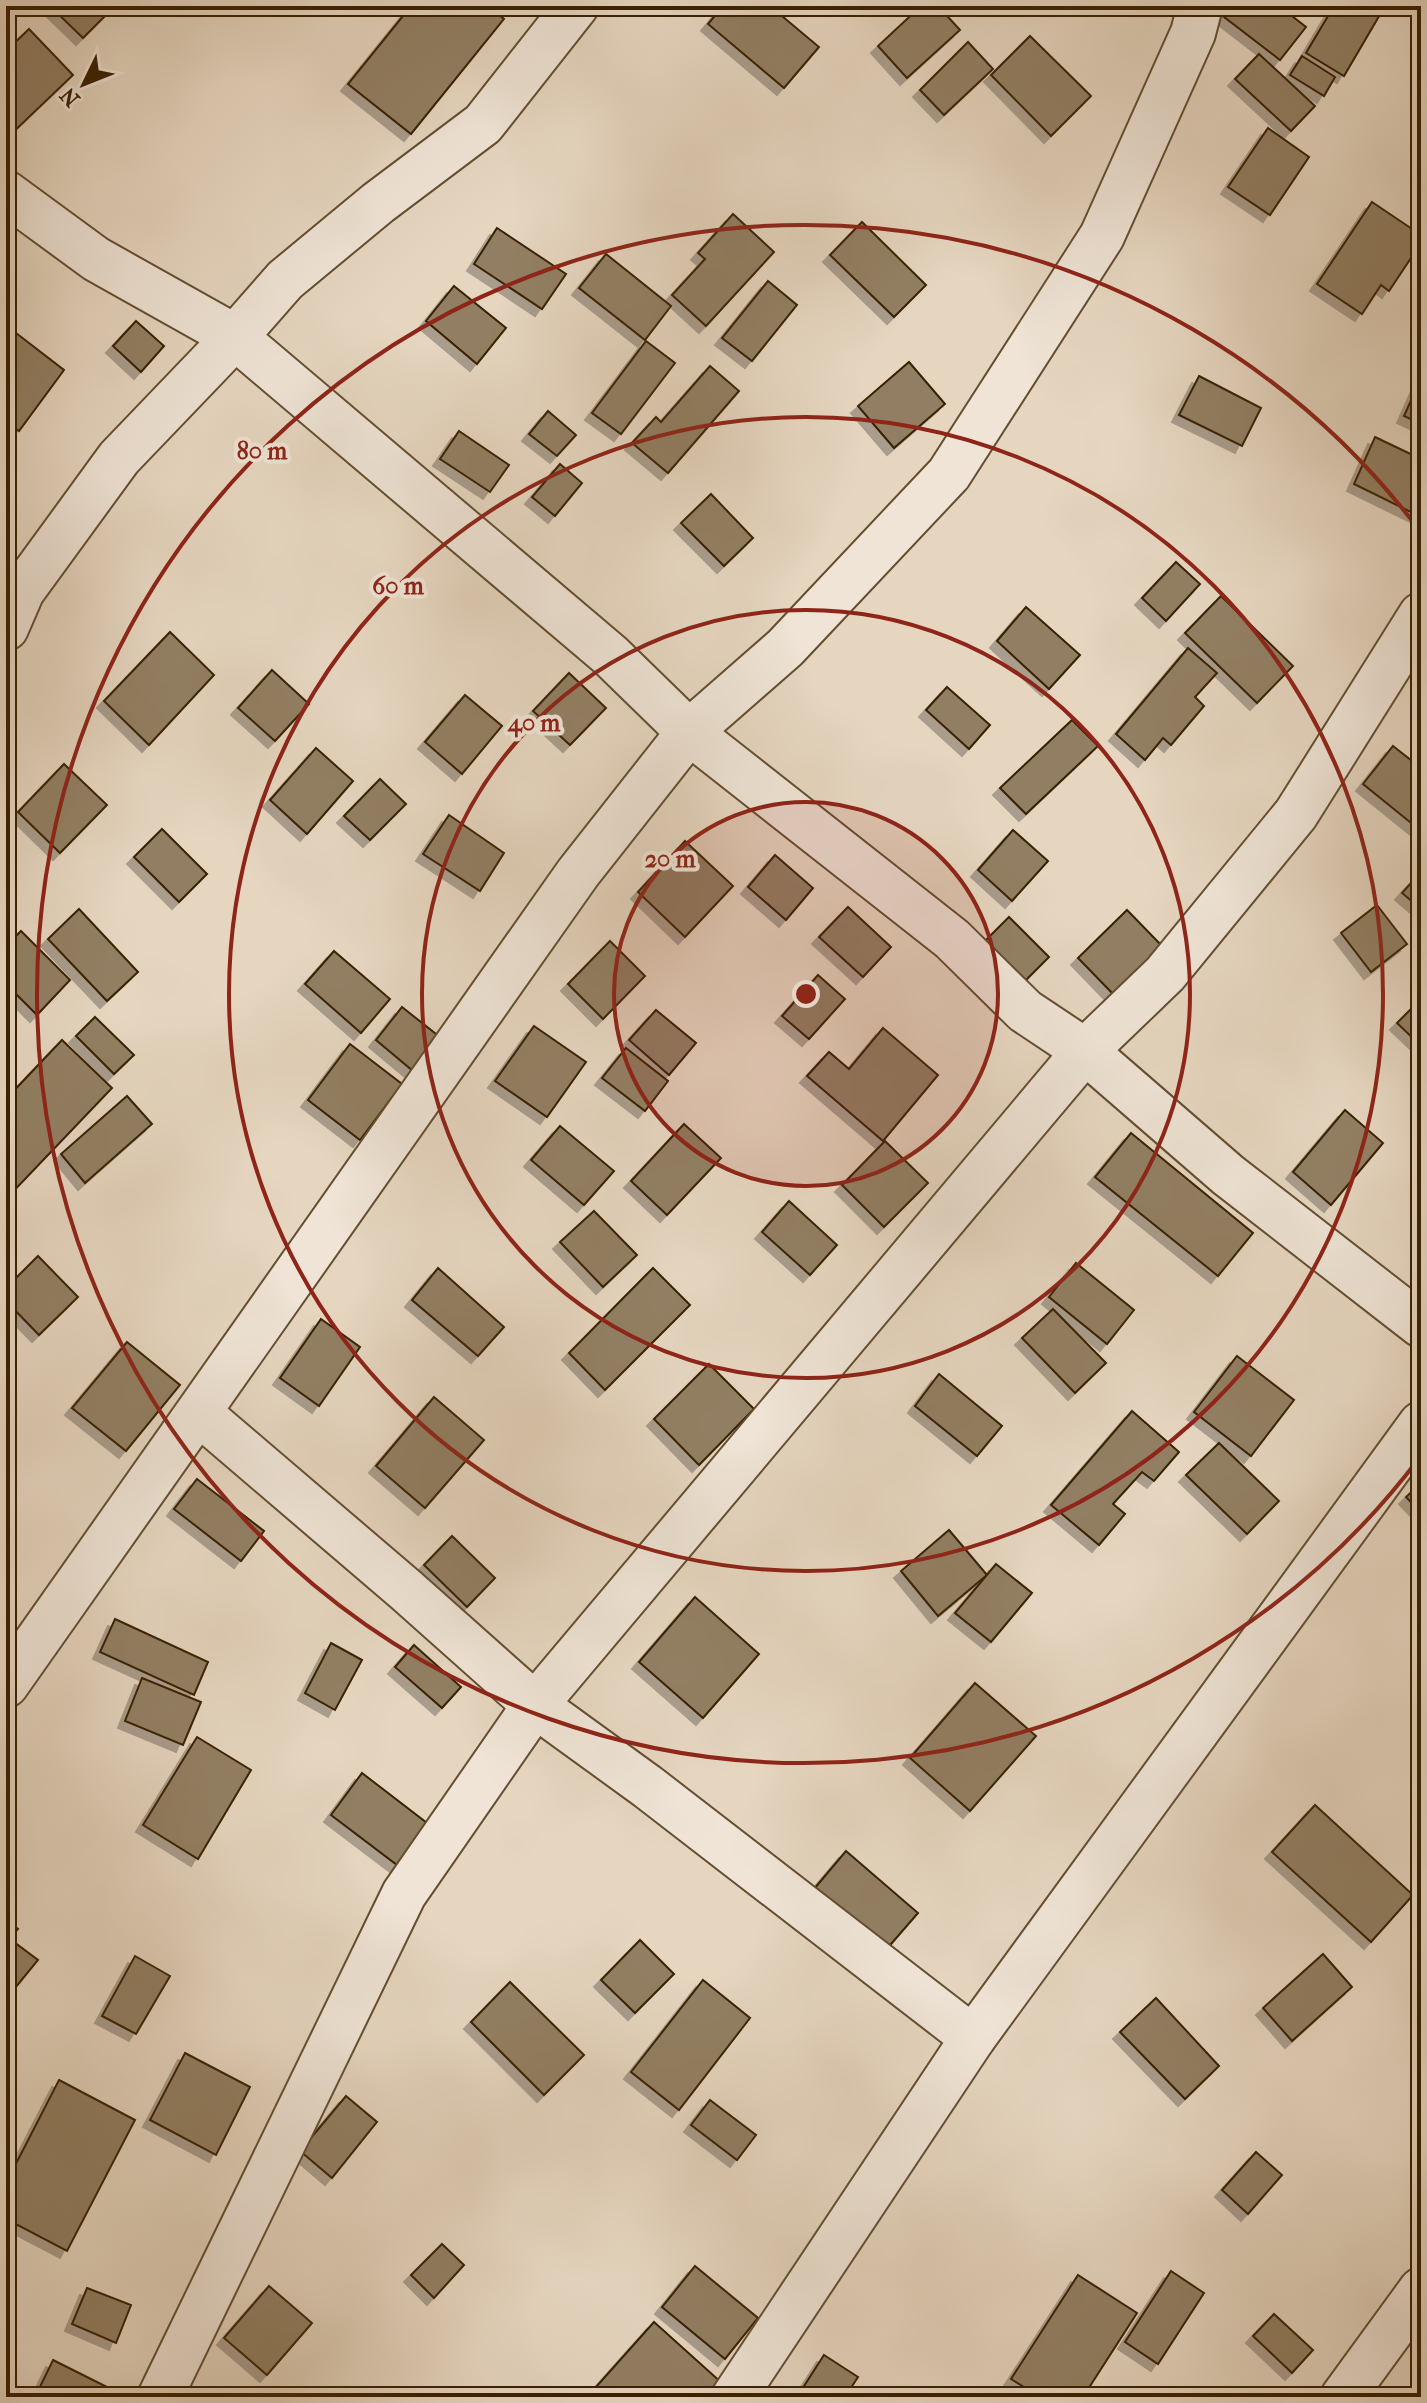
<svg xmlns="http://www.w3.org/2000/svg" width="1427" height="2403" font-family="'IM FELL French Canon',serif">
<style>
.building{fill:#927f64;stroke:#382000;stroke-width:2;filter:url(#shadow)}
.lines{fill:none;stroke-linecap:round;stroke-linejoin:round}
.minor-casing{stroke:#644e30;stroke-width:48}
.minor{stroke:#efe4d6;stroke-width:44}
.ring{fill:none;stroke:#8f2418;stroke-width:4}
.centre{fill:#8f2418;stroke:#efe4d6;stroke-width:4}
.ring-label{font-size:24px;text-anchor:middle;font-weight:bold;fill:#8f2418;stroke:#efe4d6;stroke-width:8;stroke-linejoin:round;paint-order:stroke}
</style>
<defs>
<filter id="shadow"><feDropShadow dx="-7" dy="7" stdDeviation="0" flood-color="#0004"/></filter>
</defs>
<rect width="100%" height="100%" fill="#e6d6c0"/>
<filter id="stains"><feTurbulence type="fractalNoise" baseFrequency=".0025" numOctaves="4"/><feColorMatrix values="0 0 0 0 .2 0 0 0 0 .09 0 0 0 0 .02 0 0 0 .5 -.17"/></filter>
<radialGradient id="worn" r=".72"><stop offset=".6" stop-color="#630" stop-opacity="0"/><stop offset="1" stop-color="#630" stop-opacity=".3"/></radialGradient>
<g class="building">
<path d="M54 6H115L83 38 52 8Z"/>
<path d="M411 6H488L504 19 411 134 348 84Z"/>
<path d="M723 6H770L819 47 784 88 708 24Z"/>
<path d="M921 6H938L960 30 907 78 878 46Z"/>
<path d="M1218 6H1279L1306 27 1280 60 1215 10Z"/>
<path d="M1334 6H1385L1344 76 1306 53Z"/>
<path d="M29 29 73 75 6 139V51Z"/>
<path d="M1030 36 1091 96 1051 136 991 75Z"/>
<path d="M968 42 993 69 944 115 920 90Z"/>
<path d="M1259 54 1315 106 1291 131 1235 79Z"/>
<path d="M1302 56 1335 77 1324 96 1290 75Z"/>
<path d="M1268 128 1309 157 1270 215 1228 187Z"/>
<path d="M1372 202 1421 235V243L1389 291 1381 285 1362 314 1317 284Z"/>
<path d="M733 214 774 252 706 326 672 295 705 259 698 253Z"/>
<path d="M862 222 926 285 894 317 830 255Z"/>
<path d="M497 228 566 274 542 309 474 264Z"/>
<path d="M606 254 671 306 645 340 579 288Z"/>
<path d="M768 281 797 305 752 361 722 338Z"/>
<path d="M454 286 506 328 477 364 426 321Z"/>
<path d="M136 321 164 346 141 372 113 346Z"/>
<path d="M16 333 64 370 19 431 6 421V347Z"/>
<path d="M646 341 675 363 621 434 592 413Z"/>
<path d="M909 362 945 404 894 448 858 406Z"/>
<path d="M710 366 739 391 668 473 632 443 656 417 661 422Z"/>
<path d="M1199 376 1261 408 1242 446 1179 415Z"/>
<path d="M1421 378V424L1404 416Z"/>
<path d="M548 411 576 435 557 456 529 434Z"/>
<path d="M459 431 509 465 490 492 440 459Z"/>
<path d="M1375 437 1421 459V517L1354 484Z"/>
<path d="M560 464 582 483 555 516 532 497Z"/>
<path d="M711 494 753 538 724 566 681 523Z"/>
<path d="M1176 562 1200 584 1166 621 1142 598Z"/>
<path d="M1221 596 1293 666 1257 703 1185 633Z"/>
<path d="M1026 607 1080 655 1049 689 997 641Z"/>
<path d="M170 632 214 675 149 745 104 701Z"/>
<path d="M1188 648 1217 673 1195 697 1204 706 1171 745 1163 738 1145 760 1116 734Z"/>
<path d="M272 670 309 704 275 741 238 708Z"/>
<path d="M569 673 606 708 570 745 533 711Z"/>
<path d="M947 687 990 725 969 749 926 710Z"/>
<path d="M465 695 502 726 462 774 425 742Z"/>
<path d="M1072 720 1098 746 1026 814 1000 788Z"/>
<path d="M1393 746 1421 768V831L1363 784Z"/>
<path d="M316 748 353 781 307 834 270 800Z"/>
<path d="M64 764 107 805 60 853 18 812Z"/>
<path d="M380 779 406 804 370 840 344 816Z"/>
<path d="M449 815 504 853 480 891 423 854Z"/>
<path d="M162 829 207 874 179 902 134 857Z"/>
<path d="M1013 830 1048 861 1012 901 978 870Z"/>
<path d="M685 841 733 886 685 937 638 892Z"/>
<path d="M775 855 813 888 786 920 748 887Z"/>
<path d="M1421 872V909L1402 893Z"/>
<path d="M1377 905 1407 944 1371 972 1341 933Z"/>
<path d="M848 907 891 947 863 977 819 937Z"/>
<path d="M79 909 138 972 107 1001 48 939Z"/>
<path d="M1127 910 1164 948 1115 996 1078 958Z"/>
<path d="M1009 917 1049 957 1022 984 981 945Z"/>
<path d="M21 931 70 980 37 1015 6 984V946Z"/>
<path d="M610 941 645 976 603 1019 568 984Z"/>
<path d="M334 951 390 999 361 1033 305 984Z"/>
<path d="M818 975 845 999 809 1039 782 1016Z"/>
<path d="M1421 999V1046L1397 1023Z"/>
<path d="M402 1007 441 1038 413 1071 376 1040Z"/>
<path d="M656 1010 696 1043 669 1075 629 1040Z"/>
<path d="M95 1017 134 1055 114 1074 76 1036Z"/>
<path d="M534 1026 586 1062 547 1117 495 1081Z"/>
<path d="M883 1028 938 1075 883 1141 807 1076 829 1052 849 1069Z"/>
<path d="M62 1040 112 1088 6 1199V1099Z"/>
<path d="M350 1044 402 1084 360 1140 308 1100Z"/>
<path d="M626 1048 668 1081 645 1111 602 1078Z"/>
<path d="M127 1096 152 1124 85 1183 61 1154Z"/>
<path d="M1345 1110 1383 1143 1331 1205 1293 1172Z"/>
<path d="M684 1124 721 1158 667 1215 631 1181Z"/>
<path d="M560 1126 614 1171 584 1205 531 1160Z"/>
<path d="M1131 1133 1253 1233 1218 1276 1095 1177Z"/>
<path d="M885 1141 928 1183 884 1227 842 1185Z"/>
<path d="M789 1201 837 1245 810 1275 762 1232Z"/>
<path d="M594 1211 637 1255 603 1287 560 1242Z"/>
<path d="M38 1256 78 1297 39 1335 6 1301V1288Z"/>
<path d="M1076 1263 1134 1310 1107 1344 1049 1297Z"/>
<path d="M438 1268 504 1327 478 1356 412 1300Z"/>
<path d="M653 1268 690 1305 605 1390 569 1353Z"/>
<path d="M1053 1309 1106 1363 1075 1393 1022 1338Z"/>
<path d="M321 1319 360 1347 319 1406 280 1378Z"/>
<path d="M127 1342 180 1385 126 1451 72 1408Z"/>
<path d="M1237 1356 1294 1400 1251 1456 1194 1412Z"/>
<path d="M709 1364 754 1409 699 1465 654 1419Z"/>
<path d="M939 1374 1002 1426 977 1456 915 1406Z"/>
<path d="M434 1397 484 1440 425 1508 376 1466Z"/>
<path d="M1132 1411 1179 1452 1154 1481 1142 1472 1113 1504 1125 1514 1099 1545 1051 1505Z"/>
<path d="M1219 1443 1279 1501 1247 1534 1186 1475Z"/>
<path d="M197 1479 264 1531 241 1561 174 1509Z"/>
<path d="M1421 1483V1513L1406 1497Z"/>
<path d="M949 1530 987 1575 938 1616 901 1571Z"/>
<path d="M452 1536 495 1578 467 1607 424 1565Z"/>
<path d="M996 1564 1032 1593 991 1642 955 1613Z"/>
<path d="M695 1597 759 1654 703 1718 639 1662Z"/>
<path d="M115 1619 208 1662 194 1695 100 1652Z"/>
<path d="M331 1643 362 1660 335 1710 305 1693Z"/>
<path d="M414 1645 461 1687 442 1708 395 1667Z"/>
<path d="M142 1678 201 1702 183 1745 125 1721Z"/>
<path d="M975 1683 1036 1736 970 1811 910 1758Z"/>
<path d="M197 1737 251 1770 198 1859 143 1825Z"/>
<path d="M362 1773 427 1823 397 1865 331 1815Z"/>
<path d="M1315 1805 1413 1895 1371 1942 1272 1852Z"/>
<path d="M846 1851 918 1913 885 1951 814 1889Z"/>
<path d="M6 1920 18 1929 10 1939 38 1960 11 1993 6 1989Z"/>
<path d="M640 1940 674 1974 635 2013 601 1980Z"/>
<path d="M1323 1954 1352 1987 1292 2041 1263 2008Z"/>
<path d="M135 1956 170 1976 136 2034 102 2016Z"/>
<path d="M703 1980 750 2018 679 2110 631 2072Z"/>
<path d="M510 1982 584 2055 544 2095 471 2022Z"/>
<path d="M1156 1998 1219 2066 1185 2099 1120 2032Z"/>
<path d="M185 2053 250 2087 216 2155 150 2120Z"/>
<path d="M59 2080 135 2120 67 2251 6 2219V2183Z"/>
<path d="M346 2096 377 2122 332 2178 300 2151Z"/>
<path d="M710 2100 756 2135 737 2160 691 2125Z"/>
<path d="M1256 2152 1282 2175 1248 2214 1222 2190Z"/>
<path d="M442 2244 464 2265 434 2298 411 2275Z"/>
<path d="M695 2266 758 2318 725 2359 662 2307Z"/>
<path d="M1171 2271 1204 2293 1158 2364 1125 2342Z"/>
<path d="M1078 2275 1137 2313 1083 2397H1040L1011 2379Z"/>
<path d="M269 2286 312 2323 267 2375 224 2338Z"/>
<path d="M87 2288 131 2305 116 2343 72 2324Z"/>
<path d="M1274 2314 1313 2350 1292 2373 1253 2336Z"/>
<path d="M654 2322 723 2384 711 2397H587Z"/>
<path d="M824 2355 858 2377 845 2397H797Z"/>
<path d="M53 2360 119 2393 117 2397H35Z"/>
</g>
<g class="lines">
<g class="minor-casing">
<g id="minor">
<path d="M6 193 96 259 235 337 610 655 689 732 952 939 1025 1011 1085 1051 1228 1175 1421 1325"/>
<path d="M6 628 22 591 119 458 235 337 285 280 378 203 483 124 576 6"/>
<path d="M199 1413 406 1590 535 1705 648 1787 973 2038"/>
<path d="M6 1685 578 873 689 732 785 648 949 474 1102 236 1193 33 1200 6"/>
<path d="M160 2397 404 1894 535 1705 1085 1051 1165 974 1296 814 1421 615"/>
<path d="M734 2397 973 2038 1421 1424"/>
<path d="M1343 2397 1421 2290"/>
</g>
</g>
<use href="#minor" class="minor"/>
</g>
<circle cx="806" cy="994" r="192" fill="#8f2418" fill-opacity=".12"/>
<g class="ring">
<circle cx="806" cy="994" r="192"/>
<circle cx="806" cy="994" r="384"/>
<circle cx="806" cy="994" r="577"/>
<path d="M1420 1457A769 769 0 1 1 1420 531"/>
</g>
<circle cx="806" cy="994" r="12" class="centre"/>
<g class="ring-label">
<text x="262" y="459">80 m</text>
<text x="398" y="594">60 m</text>
<text x="534" y="731">40 m</text>
<text x="670" y="867">20 m</text>
</g>
<rect width="1427" height="2403" fill="none" stroke="#e6d6c0" stroke-width="32"/>
<rect x="8" y="8" width="1411" height="2387" fill="none" stroke="#382000" stroke-width="4"/>
<rect x="16" y="16" width="1395" height="2371" fill="none" stroke="#382000" stroke-width="2"/>
<g transform="translate(84 84) rotate(227)" stroke="#efe4d6" stroke-width="6" paint-order="stroke">
<path d="M0-6L14 30L0 20L-14 30Z" fill="#382000"/>
<text y="-12" font-size="22" font-weight="bold" text-anchor="middle" fill="#382000">N</text>
</g>
<rect width="100%" height="100%" filter="url(#stains)"/>
<rect width="100%" height="100%" fill="url(#worn)"/>
</svg>
